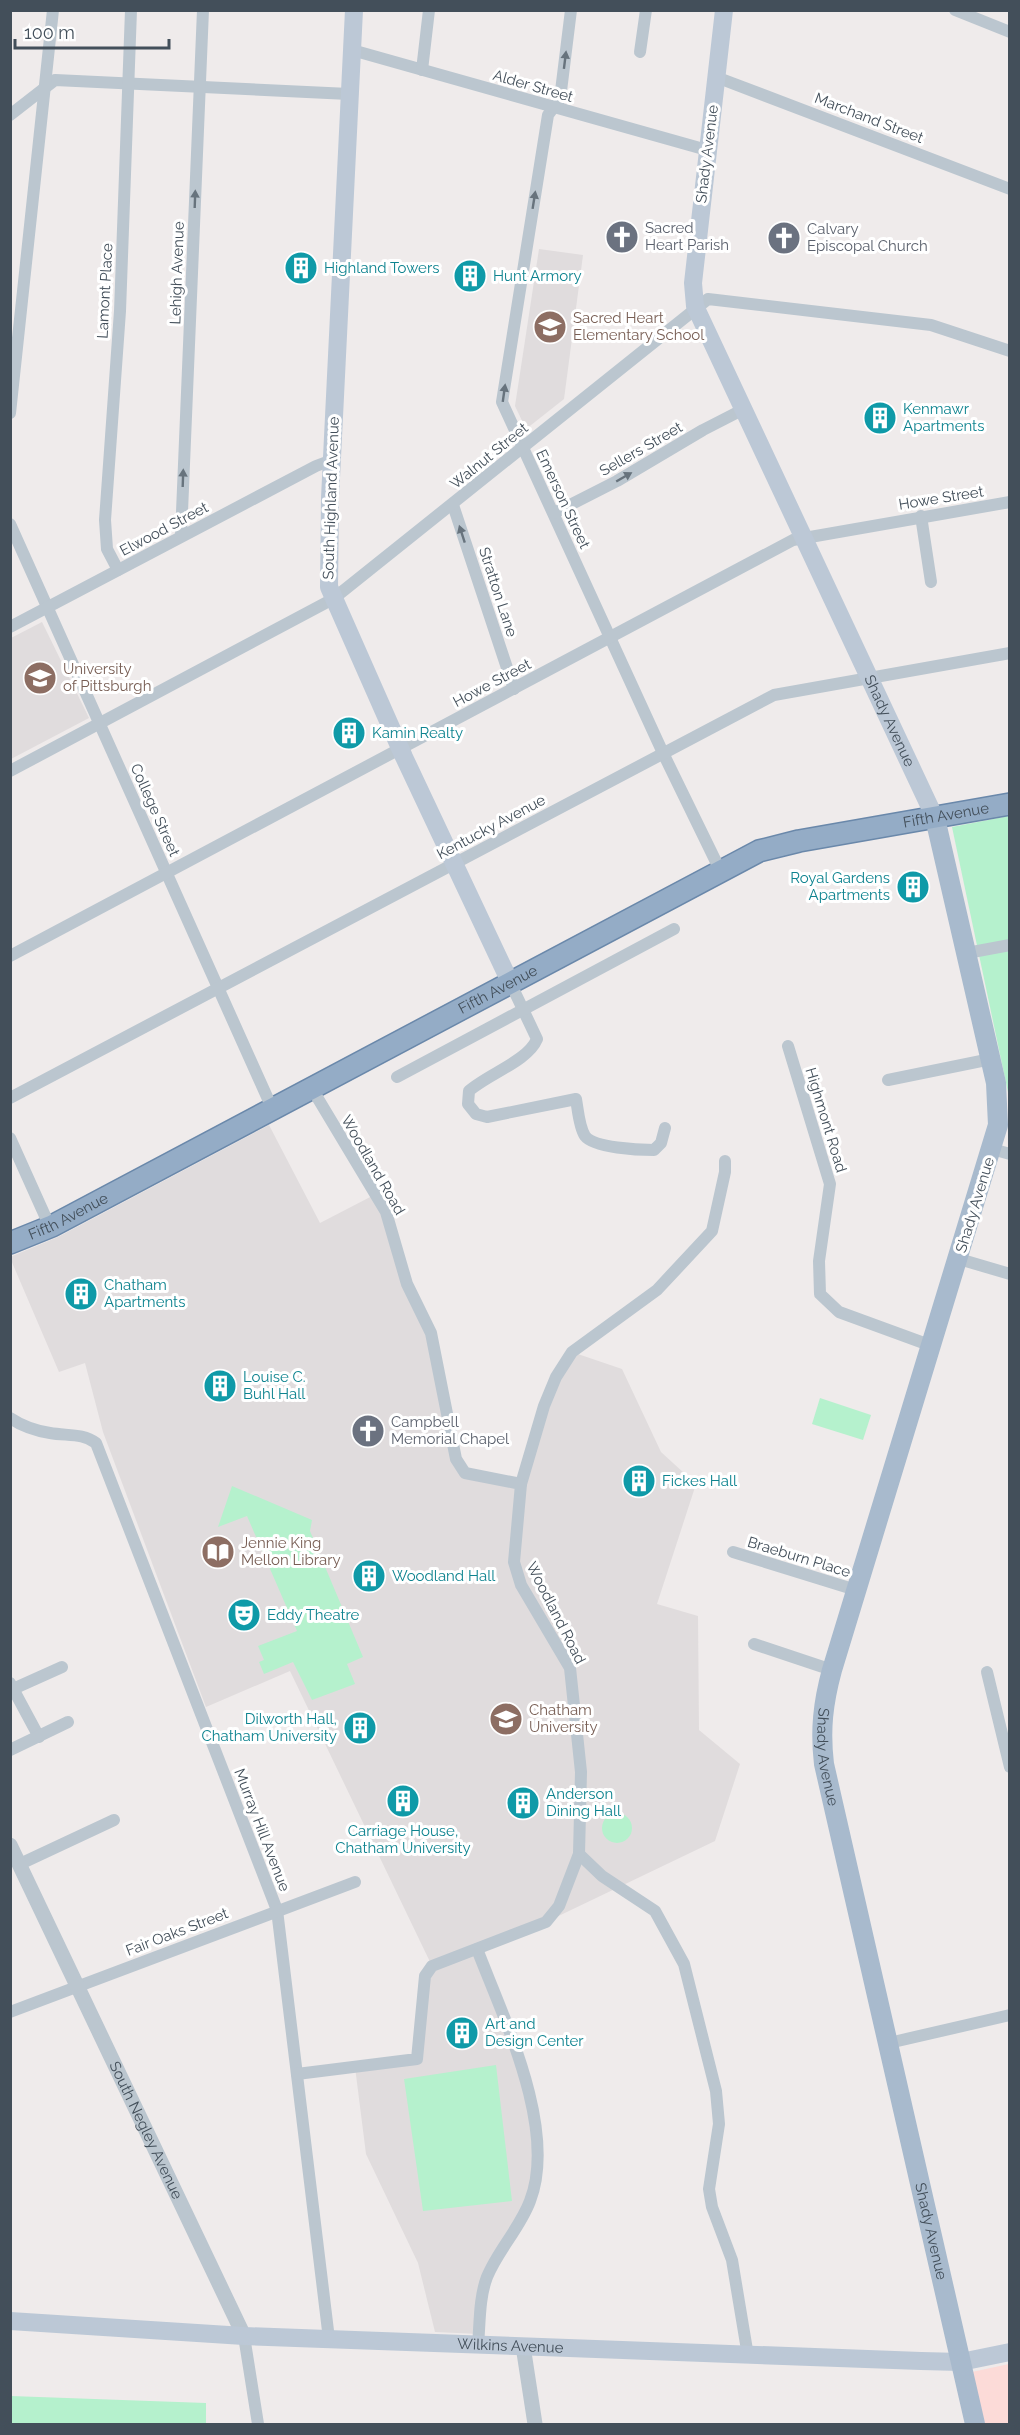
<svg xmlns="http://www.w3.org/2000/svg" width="1020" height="2435" font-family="Raleway,sans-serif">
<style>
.education{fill:#e0dcdd}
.medical{fill:#fcdbd8}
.green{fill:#b5f1cd}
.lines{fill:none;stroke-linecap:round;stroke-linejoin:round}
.trunk-casing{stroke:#6a88aa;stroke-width:24}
.minor{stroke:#bbc6cf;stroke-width:12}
.tertiary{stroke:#bbc6cf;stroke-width:15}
.secondary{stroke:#bcc8d6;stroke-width:18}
.primary{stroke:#a8bacd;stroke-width:20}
.trunk{stroke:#94acc6;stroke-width:21}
.oneway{fill:#67737d}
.labels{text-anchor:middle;stroke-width:6;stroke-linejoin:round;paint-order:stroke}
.street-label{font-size:15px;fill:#434f5a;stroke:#fff}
.worship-label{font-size:15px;fill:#5b616d;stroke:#fff;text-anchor:start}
.culture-label{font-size:15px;fill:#0d838f;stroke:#fff;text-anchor:start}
.education-label{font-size:15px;fill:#785e54;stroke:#fff;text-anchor:start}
</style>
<rect width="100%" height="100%" fill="#efebeb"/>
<g class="education">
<path d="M539 249 583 255 564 399 526 429 515 406Z"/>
<path d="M42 622 89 718 11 759V638Z"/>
<path d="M269 1125 320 1223 376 1194 431 1333 465 1473 521 1484 544 1406 572 1352 622 1369 661 1452 696 1484 657 1604 698 1616 699 1730 740 1764 715 1841 546 1922 477 1949 525 2077 536 2185 487 2277 479 2334 435 2332 418 2263 366 2154 355 2067 417 2059 432 1966 290 1671 206 1707 103 1432 85 1363 59 1372 11 1260 10 1257 58 1237Z"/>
</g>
<path class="medical" d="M1009 2364V2424H985L972 2372Z"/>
<g class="green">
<path d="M1009 816V1097L952 827Z"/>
<path d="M820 1398 871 1415 863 1440 812 1424Z"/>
<path d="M232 1486 312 1520 310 1531 363 1657 347 1664 355 1684 312 1700 293 1662 264 1674 259 1662 264 1660 258 1646 297 1631 247 1516 218 1527Z"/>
<circle cx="617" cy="1828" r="15"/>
<path d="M496 2065 512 2201 423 2211 404 2079Z"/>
<path d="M11 2396 206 2403V2424H11Z"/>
</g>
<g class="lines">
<g class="trunk-casing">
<g id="trunk">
<path id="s5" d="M10 1243 52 1226 759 851 799 841 1010 804"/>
</g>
</g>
<g class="minor">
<path d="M571 10 560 99 548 115 502 402 663 753 721 872"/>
<path d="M955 10 1010 32"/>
<path d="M352 50 707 150"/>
<path d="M640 52 646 10"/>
<path d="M422 70 429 10"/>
<path d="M716 77 1010 189"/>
<path d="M10 115 55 80 349 94"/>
<path d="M10 413 53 10"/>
<path d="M453 505 514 689"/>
<path d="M554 513 617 481 703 430 742 410"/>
<path d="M921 516 931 582"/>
<path d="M10 524 272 1108"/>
<path d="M181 536 203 10"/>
<path d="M118 570 107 549 105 520 120 311 131 10"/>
<path d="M10 627 316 466 332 460"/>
<path d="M10 771 333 599 708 299 931 325 1010 351"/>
<path d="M967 953 1010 945"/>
<path d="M10 956 793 540 1010 502"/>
<path d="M510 982 537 1039C528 1061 488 1074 469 1091L468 1104 476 1114 487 1117 576 1099C578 1110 579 1127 585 1136 594 1148 639 1150 654 1150L661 1143 665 1128"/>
<path d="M788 1046 830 1184 819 1261 820 1294 839 1312 932 1346"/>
<path d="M397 1077 674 929"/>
<path d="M888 1080 991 1059"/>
<path d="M10 1098 774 695 1010 653"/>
<path d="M10 1138 50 1227"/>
<path d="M992 1149 1010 1154"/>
<path d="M959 1259 1010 1274"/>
<path d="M10 1418C22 1426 37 1431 50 1433 67 1436 83 1433 96 1443L277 1910 329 2339"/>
<path d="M521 1484 544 1406 556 1377 572 1352 657 1290 712 1231 725 1172V1161"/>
<path d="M733 1552 856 1590"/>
<path d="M754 1644 832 1670"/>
<path d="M987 1672 1010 1767"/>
<path d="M10 1683 39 1737"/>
<path d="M13 1689 62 1667"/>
<path d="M10 1750 68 1722"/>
<path d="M579 1854 602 1876 655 1911 684 1964 716 2091 719 2124 709 2189 712 2207 732 2260 748 2356"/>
<path d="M20 1864 114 1820"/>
<path d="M477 1949C503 2017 558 2129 530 2201 520 2228 498 2250 487 2277 479 2298 480 2323 478 2345"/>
<path d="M10 2012 355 1882"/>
<path d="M889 2043 1010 2015"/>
<path d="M297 2074 417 2059 425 1976 432 1966 546 1922 559 1906 579 1854 581 1772 570 1668 521 1585 514 1562 521 1484 465 1473 456 1459 431 1333 407 1284 386 1212 311 1087"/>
<path d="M244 2336 258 2424"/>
</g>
<g class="tertiary">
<path id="s1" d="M10 1845 244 2336"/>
<path d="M523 2346 535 2424"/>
</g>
<g class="secondary">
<path d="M354 10 330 498 329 587 404 757 510 982"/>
<path id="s2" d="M724 10 693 283 695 306 935 818"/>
<path id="s3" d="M10 2321 244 2336 921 2361 961 2362 1010 2352"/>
</g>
<path class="primary" id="s4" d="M935 818 996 1083 998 1125 832 1670C823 1703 820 1730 824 1764L975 2424"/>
<use href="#trunk" class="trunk"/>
</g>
<defs><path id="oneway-solid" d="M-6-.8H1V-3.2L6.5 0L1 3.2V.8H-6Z" transform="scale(1.5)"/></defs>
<g class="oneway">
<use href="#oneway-solid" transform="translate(565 60) rotate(-83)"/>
<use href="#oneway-solid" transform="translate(195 199) rotate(-88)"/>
<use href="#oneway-solid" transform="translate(534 200) rotate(-81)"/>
<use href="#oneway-solid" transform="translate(504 393) rotate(-82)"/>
<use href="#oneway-solid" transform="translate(624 477) rotate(-30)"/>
<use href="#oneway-solid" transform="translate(183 478) rotate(-88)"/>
<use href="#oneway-solid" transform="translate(462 534) rotate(-108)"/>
</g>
<defs>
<g id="church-disc" transform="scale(1.725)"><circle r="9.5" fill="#6b7280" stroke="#fff"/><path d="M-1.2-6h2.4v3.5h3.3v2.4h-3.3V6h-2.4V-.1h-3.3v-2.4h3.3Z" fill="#fff"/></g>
<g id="building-disc" transform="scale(1.725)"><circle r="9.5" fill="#0f9aa8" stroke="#fff"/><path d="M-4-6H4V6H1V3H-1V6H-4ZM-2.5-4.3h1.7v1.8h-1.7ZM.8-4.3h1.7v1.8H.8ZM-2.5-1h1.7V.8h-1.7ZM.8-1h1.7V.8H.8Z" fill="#fff"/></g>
<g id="school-disc" transform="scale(1.725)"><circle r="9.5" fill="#8d6e63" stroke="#fff"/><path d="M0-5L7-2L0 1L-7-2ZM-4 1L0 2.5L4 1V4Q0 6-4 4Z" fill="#fff"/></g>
<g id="university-disc" transform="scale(1.725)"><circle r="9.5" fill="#8d6e63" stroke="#fff"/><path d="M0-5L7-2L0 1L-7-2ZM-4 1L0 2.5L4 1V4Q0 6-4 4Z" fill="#fff"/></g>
<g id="library-disc" transform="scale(1.725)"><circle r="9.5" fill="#8d6e63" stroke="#fff"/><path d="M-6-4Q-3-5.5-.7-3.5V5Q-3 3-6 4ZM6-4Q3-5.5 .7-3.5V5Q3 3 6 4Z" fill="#fff"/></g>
<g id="theatre-disc" transform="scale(1.725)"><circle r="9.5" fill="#0f9aa8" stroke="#fff"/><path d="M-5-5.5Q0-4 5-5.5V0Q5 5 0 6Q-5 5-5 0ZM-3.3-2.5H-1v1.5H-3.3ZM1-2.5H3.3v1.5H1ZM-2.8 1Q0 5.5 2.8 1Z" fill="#fff"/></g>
</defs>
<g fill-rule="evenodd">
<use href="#church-disc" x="622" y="237"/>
<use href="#church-disc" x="784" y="238"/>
<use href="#building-disc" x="301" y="268"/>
<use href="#building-disc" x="470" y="276"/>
<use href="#school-disc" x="550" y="327"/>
<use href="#building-disc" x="880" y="418"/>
<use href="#university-disc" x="40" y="678"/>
<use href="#building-disc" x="349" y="733"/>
<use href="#building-disc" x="913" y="887"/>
<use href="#building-disc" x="81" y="1294"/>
<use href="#building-disc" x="220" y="1386"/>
<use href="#church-disc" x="368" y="1431"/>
<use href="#building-disc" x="639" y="1481"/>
<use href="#library-disc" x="218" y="1552"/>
<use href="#building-disc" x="369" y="1576"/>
<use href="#theatre-disc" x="244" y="1615"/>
<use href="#university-disc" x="506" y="1719"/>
<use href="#building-disc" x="360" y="1728"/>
<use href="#building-disc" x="403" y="1801"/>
<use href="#building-disc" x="523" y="1803"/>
<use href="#building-disc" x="462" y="2033"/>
</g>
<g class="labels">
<g class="street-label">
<text transform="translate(533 86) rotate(16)" y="5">Alder Street</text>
<text transform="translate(869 118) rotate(21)" y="5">Marchand Street</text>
<text transform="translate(707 154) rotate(-83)" y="5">Shady Avenue</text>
<text transform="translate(177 273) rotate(-88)" y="5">Lehigh Avenue</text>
<text transform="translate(105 291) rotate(-87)" y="5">Lamont Place</text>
<text transform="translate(641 449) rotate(-30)" y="5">Sellers Street</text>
<text transform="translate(489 456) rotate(-39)" y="5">Walnut Street</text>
<text transform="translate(331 498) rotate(-88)" y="5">South Highland Avenue</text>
<text transform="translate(941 498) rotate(-9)" y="5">Howe Street</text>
<text transform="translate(563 499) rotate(65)" y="5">Emerson Street</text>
<text transform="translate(164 529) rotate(-28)" y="5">Elwood Street</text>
<text transform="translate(498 592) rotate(72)" y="5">Stratton Lane</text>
<text transform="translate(492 683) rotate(-28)" y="5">Howe Street</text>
<text dy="5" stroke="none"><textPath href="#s2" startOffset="756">Shady Avenue</textPath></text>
<text transform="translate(155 810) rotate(66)" y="5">College Street</text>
<text dy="5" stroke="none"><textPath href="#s5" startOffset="1036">Fifth Avenue</textPath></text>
<text transform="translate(491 827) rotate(-28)" y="5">Kentucky Avenue</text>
<text dy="5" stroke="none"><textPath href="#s5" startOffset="550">Fifth Avenue</textPath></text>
<text transform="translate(826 1120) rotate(73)" y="5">Highmont Road</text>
<text transform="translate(373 1165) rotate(60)" y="5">Woodland Road</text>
<text transform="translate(975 1205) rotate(-73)" y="5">Shady Avenue</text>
<text dy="5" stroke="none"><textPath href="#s5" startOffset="64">Fifth Avenue</textPath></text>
<text transform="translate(799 1557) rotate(17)" y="5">Braeburn Place</text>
<text transform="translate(556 1613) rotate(63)" y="5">Woodland Road</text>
<text dy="5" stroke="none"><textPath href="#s4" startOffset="972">Shady Avenue</textPath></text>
<text transform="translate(262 1830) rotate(69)" y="5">Murray Hill Avenue</text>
<text transform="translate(177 1932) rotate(-21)" y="5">Fair Oaks Street</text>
<text dy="5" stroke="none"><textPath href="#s1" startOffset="316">South Negley Avenue</textPath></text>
<text dy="5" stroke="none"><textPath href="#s4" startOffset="1458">Shady Avenue</textPath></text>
<text dy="5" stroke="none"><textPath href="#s3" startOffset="501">Wilkins Avenue</textPath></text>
</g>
<g class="worship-label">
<text x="645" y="233">Sacred<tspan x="645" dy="17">Heart Parish</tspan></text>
<text x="807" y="234">Calvary<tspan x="807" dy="17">Episcopal Church</tspan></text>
<text x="391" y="1427">Campbell<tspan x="391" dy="17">Memorial Chapel</tspan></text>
</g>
<g class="culture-label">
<text x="324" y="273">Highland Towers</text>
<text x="493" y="281">Hunt Armory</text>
<text x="903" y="414">Kenmawr<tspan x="903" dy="17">Apartments</tspan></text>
<text x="372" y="738">Kamin Realty</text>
<text x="890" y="883" text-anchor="end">Royal Gardens<tspan x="890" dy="17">Apartments</tspan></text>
<text x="104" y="1290">Chatham<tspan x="104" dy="17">Apartments</tspan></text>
<text x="243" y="1382">Louise C.<tspan x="243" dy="17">Buhl Hall</tspan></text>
<text x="662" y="1486">Fickes Hall</text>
<text x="392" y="1581">Woodland Hall</text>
<text x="267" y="1620">Eddy Theatre</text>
<text x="337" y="1724" text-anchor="end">Dilworth Hall,<tspan x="337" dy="17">Chatham University</tspan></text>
<text x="546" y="1799">Anderson<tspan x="546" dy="17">Dining Hall</tspan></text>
<text x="403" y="1836" text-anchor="middle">Carriage House,<tspan x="403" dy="17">Chatham University</tspan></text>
<text x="485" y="2029">Art and<tspan x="485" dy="17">Design Center</tspan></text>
</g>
<g class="education-label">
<text x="573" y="323">Sacred Heart<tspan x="573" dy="17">Elementary School</tspan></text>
<text x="63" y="674">University<tspan x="63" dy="17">of Pittsburgh</tspan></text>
<text x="241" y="1548">Jennie King<tspan x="241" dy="17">Mellon Library</tspan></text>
<text x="529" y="1715">Chatham<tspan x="529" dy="17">University</tspan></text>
</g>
</g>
<rect width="1020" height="2435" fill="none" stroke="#434f5a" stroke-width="24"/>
<path d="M15 39v9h154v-9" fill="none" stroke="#434f5a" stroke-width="3"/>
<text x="24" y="39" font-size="18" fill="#434f5a" stroke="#ffffff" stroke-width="4.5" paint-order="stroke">100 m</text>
</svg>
